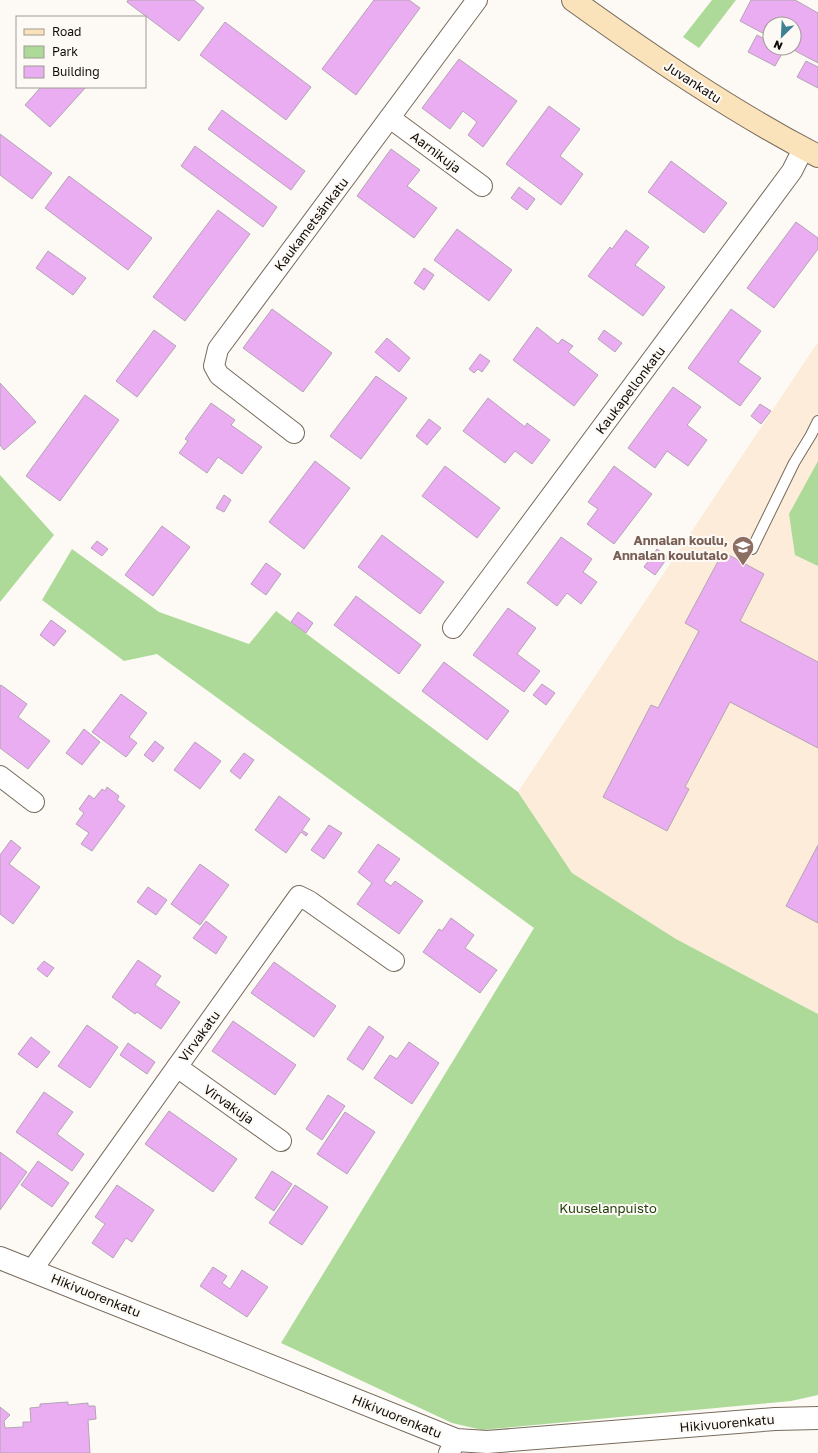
<svg xmlns="http://www.w3.org/2000/svg" width="818" height="1453" font-family="'Golos Text',sans-serif">
<style>
.built{fill:#fcecd9}
.green{fill:#adda98}
.building{fill:#ebadf1;stroke:#b3a4b4}
.lines{fill:none;stroke-linecap:round;stroke-linejoin:round}
.service-casing{stroke:#786b5c;stroke-width:12}
.minor-casing{stroke:#786b5c;stroke-width:22}
.tertiary-casing{stroke:#786b5c;stroke-width:24}
.secondary-casing{stroke:#786b5c;stroke-width:24}
.service{stroke:#fff;stroke-width:10}
.minor{stroke:#fff;stroke-width:20}
.tertiary{stroke:#fff;stroke-width:22}
.secondary{stroke:#fae2bb;stroke-width:22}
.labels{text-anchor:middle;stroke-width:4;stroke-linejoin:round;paint-order:stroke}
.street-label{font-size:13px;fill:#110c07;stroke:#fdfaf6}
.education-label{font-size:13px;font-weight:bold;fill:#785e54;stroke:#fdfaf6;text-anchor:end}
.park-label{font-size:13px;fill:#1d3d07;stroke:#fdfaf6}
</style>
<rect width="100%" height="100%" fill="#fdfaf6"/>
<path class="built" d="M818 342V1014L676 939 572 873 518 792Z"/>
<g class="green">
<path d="M712 0H736L699 48 683 37Z"/>
<path d="M818 461V566L795 555 789 514Z"/>
<path d="M0 475 54 535 0 602Z"/>
<path d="M72 549 159 612 249 644 276 611 518 792 572 873 676 939 818 1014V1395L791 1401 482 1430 452 1423 281 1343 534 928 157 654 124 661 42 600Z"/>
</g>
<g class="building">
<path d="M128 0H194L204 8 179 41 127 2Z"/>
<path d="M374 0H409L420 8 356 95 322 69Z"/>
<path d="M751 0H795L818 13V63L790 48H794V24H770V37L740 21Z"/>
<path d="M225 22 311 87 286 120 200 55Z"/>
<path d="M757 35 770 42V48H781L784 50 775 66 748 52Z"/>
<path d="M459 59 517 101 483 147 468 135 477 122 463 111 450 129 422 108Z"/>
<path d="M806 61 818 67V88L797 77Z"/>
<path d="M41 87H86L50 127 25 105Z"/>
<path d="M549 106 580 129 560 156 583 174 561 205 506 164Z"/>
<path d="M222 110 305 171 291 190 208 129Z"/>
<path d="M0 134 52 173 32 199 0 175Z"/>
<path d="M195 146 277 207 263 227 181 166Z"/>
<path d="M391 149 420 170 407 186 437 208 414 238 357 196Z"/>
<path d="M671 161 727 203 704 233 648 192Z"/>
<path d="M69 176 152 238 128 270 45 208Z"/>
<path d="M519 187 535 199 527 210 511 198Z"/>
<path d="M218 210 250 234 185 321 153 297Z"/>
<path d="M796 222 818 238V249L774 308 747 288Z"/>
<path d="M457 229 512 270 489 301 434 260Z"/>
<path d="M626 230 649 247 635 265 665 287 643 316 588 276 610 247 612 249Z"/>
<path d="M48 251 86 278 73 295 36 268Z"/>
<path d="M424 268 434 275 424 290 414 283Z"/>
<path d="M272 309 332 353 303 392 243 348Z"/>
<path d="M731 309 761 331 738 362 761 378 740 406 688 368Z"/>
<path d="M537 327 558 344 562 339 573 346 568 352 598 375 574 406 513 360Z"/>
<path d="M154 330 176 346 137 397 116 381Z"/>
<path d="M604 330 622 343 615 352 598 339Z"/>
<path d="M387 338 410 358 399 372 375 352Z"/>
<path d="M480 354 490 361 482 372 478 369 474 373 469 369Z"/>
<path d="M376 376 407 398 361 459 330 436Z"/>
<path d="M0 383 36 422 4 450 0 445Z"/>
<path d="M673 387 701 407 687 425 707 440 688 466 667 451 655 468 628 448Z"/>
<path d="M85 395 119 420 60 501 26 476Z"/>
<path d="M488 398 525 427 527 423 550 440 532 464 515 451 505 463 463 431Z"/>
<path d="M211 403 235 420 231 425 262 447 242 474 218 457 207 473 179 453 188 441 185 439Z"/>
<path d="M760 404 771 411 761 424 751 416Z"/>
<path d="M429 419 441 428 427 445 416 436Z"/>
<path d="M315 461 350 488 304 549 269 522Z"/>
<path d="M445 466 500 508 477 538 422 496Z"/>
<path d="M614 466 652 494 614 544 587 524 598 509 588 502Z"/>
<path d="M224 495 231 500 224 512 216 508Z"/>
<path d="M162 526 190 547 153 596 125 575Z"/>
<path d="M382 535 444 582 420 614 358 567Z"/>
<path d="M561 537 592 559 583 572 597 582 581 604 567 593 557 606 527 583Z"/>
<path d="M97 541 108 549 102 556 91 548Z"/>
<path d="M657 549 668 557 655 575 644 567Z"/>
<path d="M723 552 764 574 740 621 818 662V748L730 702 685 787 689 789 667 831 603 797 651 705 658 708 699 631 685 623Z"/>
<path d="M266 563 281 574 266 595 251 584Z"/>
<path d="M356 596 421 645 399 674 334 625Z"/>
<path d="M508 608 536 628 517 654 540 671 524 692 473 655Z"/>
<path d="M298 612 313 623 306 633 291 622Z"/>
<path d="M51 620 66 631 54 646 40 635Z"/>
<path d="M444 662 509 711 487 740 422 691Z"/>
<path d="M542 684 555 693 546 705 533 695Z"/>
<path d="M1 685 27 704 18 717 50 741 28 769 0 748V686Z"/>
<path d="M121 694 147 713 129 737 137 743 126 757 92 732Z"/>
<path d="M84 729 100 742 82 765 66 753Z"/>
<path d="M155 741 164 748 153 762 144 755Z"/>
<path d="M195 742 221 761 200 789 174 770Z"/>
<path d="M244 753 254 760 240 779 230 771Z"/>
<path d="M107 787 119 796 117 800 125 806 92 851 81 844 89 833 76 824 84 813 79 809 89 795 94 799 102 789 105 791Z"/>
<path d="M279 796 310 819 302 830 308 834 306 836 301 832 286 853 255 830Z"/>
<path d="M329 825 342 833 324 859 311 850Z"/>
<path d="M11 840 21 848 9 864 40 887 13 924 0 914V855Z"/>
<path d="M378 844 400 859 384 881 391 886 395 881 423 901 399 934 357 904 372 883 358 872Z"/>
<path d="M818 845V923L786 906Z"/>
<path d="M200 864 229 885 200 925 171 904Z"/>
<path d="M148 887 167 900 156 915 137 902Z"/>
<path d="M451 918 474 935 465 948 497 970 480 993 423 952 439 929 442 931Z"/>
<path d="M206 921 227 937 216 954 193 938Z"/>
<path d="M138 960 161 976 155 985 180 1002 161 1029 137 1012 135 1014 112 997Z"/>
<path d="M44 961 54 968 47 977 37 969Z"/>
<path d="M274 962 336 1006 314 1037 251 993Z"/>
<path d="M233 1021 296 1065 275 1095 212 1051Z"/>
<path d="M87 1025 118 1047 90 1088 58 1066Z"/>
<path d="M369 1026 384 1037 363 1070 347 1059Z"/>
<path d="M31 1037 50 1052 37 1068 18 1054Z"/>
<path d="M409 1042 439 1063 412 1104 374 1078 390 1055 397 1059Z"/>
<path d="M128 1043 155 1062 147 1074 120 1055Z"/>
<path d="M44 1092 73 1112 57 1134 84 1154 72 1171 16 1132Z"/>
<path d="M328 1095 345 1106 322 1140 306 1129Z"/>
<path d="M169 1111 237 1159 213 1192 145 1144Z"/>
<path d="M345 1112 375 1132 347 1174 317 1154Z"/>
<path d="M0 1152 27 1172 0 1210Z"/>
<path d="M38 1161 69 1183 52 1207 21 1185Z"/>
<path d="M272 1171 292 1184 274 1211 255 1198Z"/>
<path d="M117 1185 154 1210 132 1242 126 1238 113 1258 92 1243 105 1224 95 1217Z"/>
<path d="M295 1185 328 1207 302 1245 269 1223Z"/>
<path d="M213 1267 227 1276 222 1283 230 1289 242 1270 268 1287 247 1317 200 1286Z"/>
<path d="M68 1402V1405L88 1403V1406H95L96 1419 88 1420 90 1453H0V1407L10 1415 4 1421 5 1428 23 1427V1422H31L30 1408 40 1407V1404Z"/>
</g>
<g class="lines">
<g class="service-casing">
<path id="service" d="M752 549 794 463 811 435 818 421"/>
</g>
<g class="minor-casing">
<g id="minor">
<path d="M390 118 482 186"/>
<path d="M294 433 219 375 214 366 218 349 477 0"/>
<path d="M453 628 792 171 803 149"/>
<path d="M0 776 34 802"/>
<path d="M177 1067 281 1141"/>
<path d="M32 1270 299 896 309 901 394 961"/>
<path d="M449 1453 456 1440"/>
</g>
</g>
<g class="tertiary-casing">
<path id="tertiary" d="M0 1258 456 1440 487 1442 775 1419 818 1418"/>
</g>
<g class="secondary-casing">
<path id="secondary" d="M573 0C651 56 733 112 818 156"/>
</g>
<use href="#service" class="service"/>
<use href="#minor" class="minor"/>
<use href="#tertiary" class="tertiary"/>
<use href="#secondary" class="secondary"/>
</g>
<defs>
<g id="school-pin" transform="scale(1.15)"><path d="M0 17L-7.5 6A9.5 9.5 0 1 1 7.5 6Z" fill="#8d6e63" stroke="#fdfaf6"/><path d="M0-5L7-2L0 1L-7-2ZM-4 1L0 2.5L4 1V4Q0 6-4 4Z" fill="#fff"/></g>
</defs>
<g fill-rule="evenodd">
<use href="#school-pin" x="743" y="547"/>
</g>
<g class="labels">
<g class="street-label">
<text transform="translate(693 82) rotate(33)" y="5">Juvankatu</text>
<text transform="translate(436 152) rotate(37)" y="5">Aarnikuja</text>
<text transform="translate(311 224) rotate(-53)" y="5">Kaukametsänkatu</text>
<text transform="translate(630 390) rotate(-53)" y="5">Kaukapellonkatu</text>
<text transform="translate(199 1036) rotate(-54)" y="5">Virvakatu</text>
<text transform="translate(229 1104) rotate(35)" y="5">Virvakuja</text>
<text transform="translate(96 1295) rotate(22)" y="5">Hikivuorenkatu</text>
<text transform="translate(397 1416) rotate(22)" y="5">Hikivuorenkatu</text>
<text transform="translate(727 1423) rotate(-5)" y="5">Hikivuorenkatu</text>
</g>
<g class="education-label">
<text x="728" y="545">Annalan koulu,<tspan x="728" dy="15">Annalan koulutalo</tspan></text>
</g>
<g class="park-label">
<text x="608" y="1213">Kuuselanpuisto</text>
</g>
</g>
<rect x="16" y="16" width="130" height="72" fill="#fdfaf6" stroke="#9f9b96"/>
<rect x="24" y="29" width="20" height="6" fill="#fae2bb" stroke="#9f9b96"/>
<text x="52" y="36" font-size="12" fill="#110c07">Road</text>
<rect x="24" y="46" width="20" height="12" fill="#adda98" stroke="#9f9b96"/>
<text x="52" y="56" font-size="12" fill="#110c07">Park</text>
<rect x="24" y="66" width="20" height="12" fill="#ebadf1" stroke="#9f9b96"/>
<text x="52" y="76" font-size="12" fill="#110c07">Building</text>
<g transform="translate(782 36) rotate(204)"><circle r="19" fill="#fdfaf6" stroke="#9f9b96"/>
<path d="M0-3L7 15L0 10L-7 15Z" fill="#3f8193"/>
<text y="-6" font-size="11" font-weight="bold" text-anchor="middle" fill="#110c07">N</text>
</g>
</svg>
